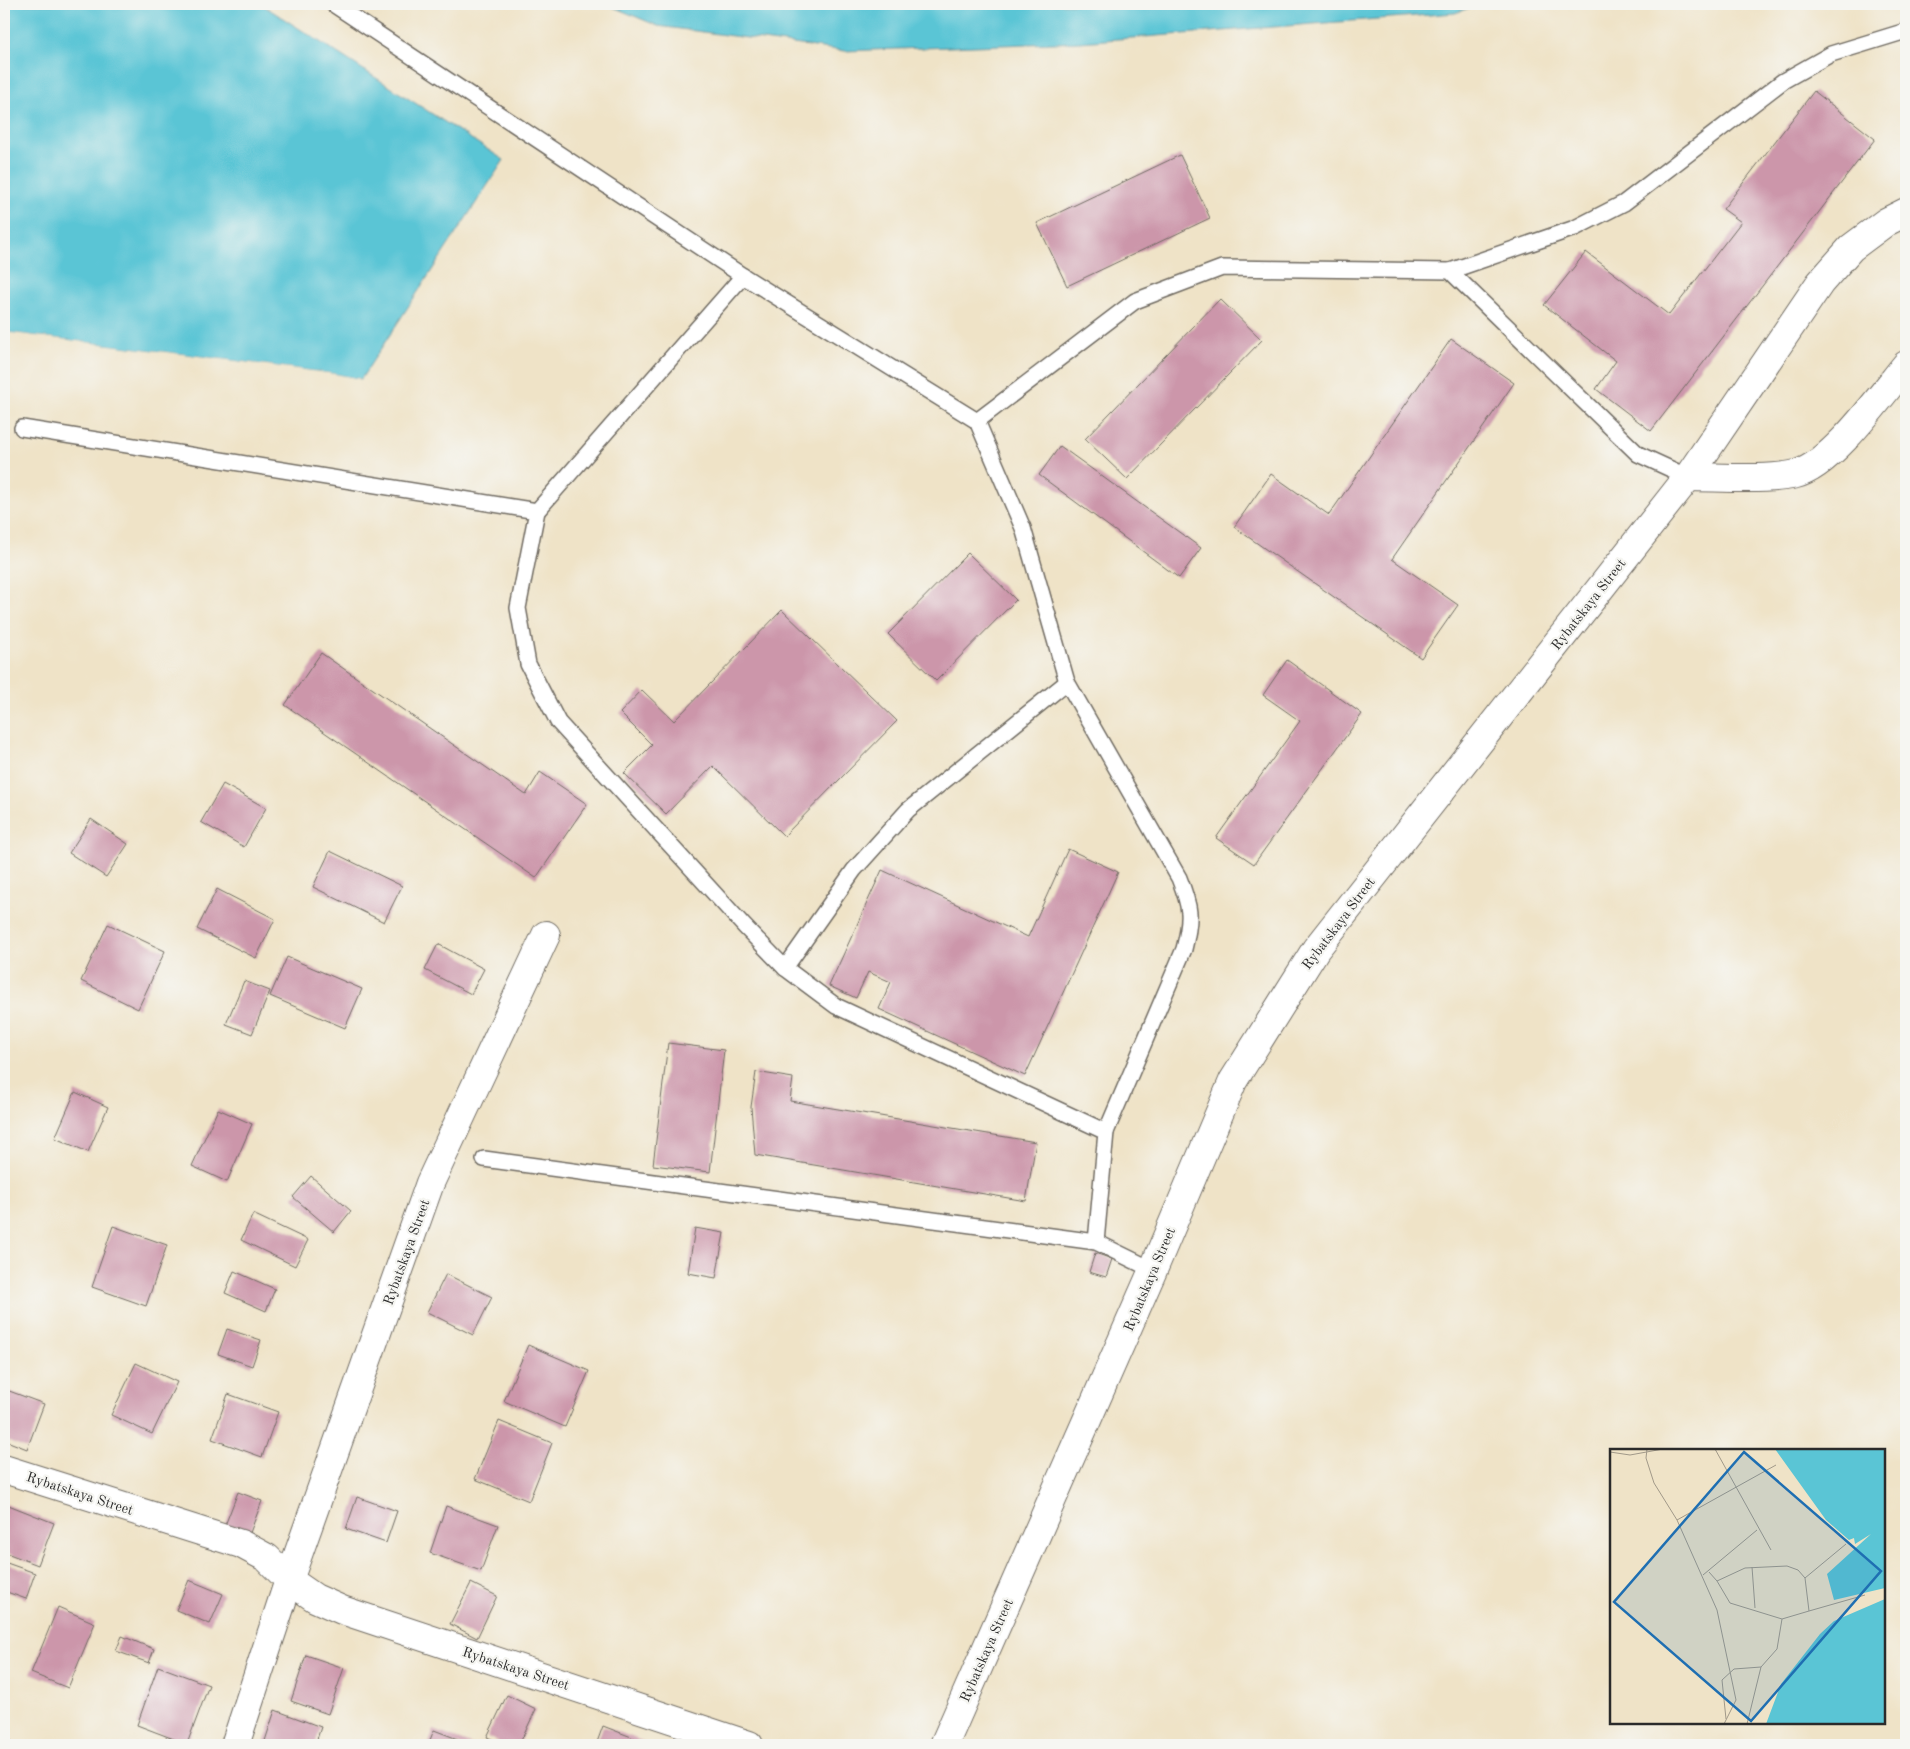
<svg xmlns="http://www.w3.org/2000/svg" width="1910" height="1749" font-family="'Old Standard TT',serif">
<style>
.water{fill:#5ac5d5;stroke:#427880}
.pier{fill:#efe3c7}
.building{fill:#cc96aa}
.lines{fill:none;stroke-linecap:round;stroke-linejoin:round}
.service-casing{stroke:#706b62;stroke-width:18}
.minor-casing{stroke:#706b62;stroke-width:30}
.service{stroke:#fff;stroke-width:15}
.minor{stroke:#fff;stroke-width:28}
.labels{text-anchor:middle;stroke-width:4.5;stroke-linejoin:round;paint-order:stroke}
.street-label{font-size:14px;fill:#2b2b2b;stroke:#f6f6f2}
.inset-road{fill:none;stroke:#a19989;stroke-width:1}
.view{fill:#1f6fb2;fill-opacity:0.15;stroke:#1f6fb2;stroke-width:2.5}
.inset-edge{fill:none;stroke:#2b2b2b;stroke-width:2.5}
</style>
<rect width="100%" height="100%" fill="#f6f6f2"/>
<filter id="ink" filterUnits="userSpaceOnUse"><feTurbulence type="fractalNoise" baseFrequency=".02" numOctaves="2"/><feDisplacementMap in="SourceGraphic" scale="10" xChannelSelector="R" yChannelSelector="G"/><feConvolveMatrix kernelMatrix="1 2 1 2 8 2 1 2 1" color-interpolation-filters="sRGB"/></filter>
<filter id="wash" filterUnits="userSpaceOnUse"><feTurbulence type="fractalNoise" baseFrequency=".0096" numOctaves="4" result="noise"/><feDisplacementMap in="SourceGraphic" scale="20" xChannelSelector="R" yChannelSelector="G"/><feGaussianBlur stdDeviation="1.12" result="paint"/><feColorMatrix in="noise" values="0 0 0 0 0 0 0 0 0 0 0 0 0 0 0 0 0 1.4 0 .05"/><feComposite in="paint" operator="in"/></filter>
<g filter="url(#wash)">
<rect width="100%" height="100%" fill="#efe3c7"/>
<g class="water">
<path d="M4 4H261L504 160 361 379 335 374 190 355 4 332Z"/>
<path d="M606 4H1480L1455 13 1079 42 845 51 658 26Z"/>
</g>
<path class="pier" d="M4 332 190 355 335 374 361 379H343L334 376 190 357 4 335Z"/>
<g id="blocks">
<g class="building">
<path d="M1814 91 1875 139 1651 431 1596 389 1616 361 1544 305 1586 252 1669 315 1741 222 1723 209Z"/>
<path d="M1180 155 1210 218 1067 286 1037 223Z"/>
<path d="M1220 299 1262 340 1127 479 1085 439Z"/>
<path d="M1451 339 1514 383 1392 559 1458 605 1421 658 1234 527 1271 474 1329 515Z"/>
<path d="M1060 446 1201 548 1179 578 1039 475Z"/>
<path d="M968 553 1016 600 936 681 888 634Z"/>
<path d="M782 610 897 721 784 836 713 766 666 814 624 773 652 745 620 713 642 690 674 721Z"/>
<path d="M321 653 526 795 540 772 587 804 536 878 285 705Z"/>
<path d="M1287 660 1362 714 1254 864 1216 838 1300 721 1263 695Z"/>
<path d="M223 784 266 808 244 847 201 822Z"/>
<path d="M91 819 128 844 106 877 69 853Z"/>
<path d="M1068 849 1118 872 1025 1076 879 1009 891 982 868 972 856 998 829 986 882 870 1028 937Z"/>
<path d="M330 851 402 886 384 922 313 887Z"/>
<path d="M217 889 275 919 256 958 197 929Z"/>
<path d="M108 924 165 951 138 1009 81 981Z"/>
<path d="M438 944 484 969 471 994 425 970Z"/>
<path d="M287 957 362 989 345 1028 270 996Z"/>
<path d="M244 981 270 991 252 1034 226 1024Z"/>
<path d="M668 1043 724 1050 710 1172 653 1165Z"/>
<path d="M756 1072 793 1078 790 1101 1036 1142 1026 1201 755 1155 751 1107Z"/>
<path d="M75 1092 108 1107 88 1152 55 1138Z"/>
<path d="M218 1109 252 1124 227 1182 192 1166Z"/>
<path d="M311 1176 351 1211 334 1232 293 1197Z"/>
<path d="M253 1214 308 1240 295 1266 241 1240Z"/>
<path d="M113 1226 167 1245 146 1306 92 1287Z"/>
<path d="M695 1228 724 1233 716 1278 688 1273Z"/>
<path d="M1095 1253 1112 1259 1106 1277 1089 1272Z"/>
<path d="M234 1271 275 1289 266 1311 225 1293Z"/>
<path d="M446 1274 492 1297 473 1335 427 1312Z"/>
<path d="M227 1329 261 1340 252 1366 218 1354Z"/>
<path d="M528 1345 589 1371 565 1427 504 1401Z"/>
<path d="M136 1363 177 1382 152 1434 111 1415Z"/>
<path d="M4 1389 44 1404 27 1449 4 1440Z"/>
<path d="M228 1394 278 1412 262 1457 212 1439Z"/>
<path d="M499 1421 552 1443 529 1501 475 1479Z"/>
<path d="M238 1492 262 1501 248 1538 224 1528Z"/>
<path d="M357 1497 397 1511 386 1543 346 1529Z"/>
<path d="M6 1504 54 1523 38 1565 4 1552V1509Z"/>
<path d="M446 1506 498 1525 481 1571 430 1553Z"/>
<path d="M4 1562 35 1573 26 1599 4 1591Z"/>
<path d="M189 1580 223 1594 210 1624 176 1610Z"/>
<path d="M471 1583 497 1596 477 1638 450 1624Z"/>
<path d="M58 1607 95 1623 68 1688 31 1673Z"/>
<path d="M122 1636 154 1649 149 1663 116 1651Z"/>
<path d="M306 1655 344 1668 328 1714 291 1701Z"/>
<path d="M158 1666 209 1685 187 1744 137 1725Z"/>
<path d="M507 1695 536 1709 519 1745H505L487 1737Z"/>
<path d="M275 1710 321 1727 315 1745 264 1744Z"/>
<path d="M603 1726 647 1743 646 1745H596Z"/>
<path d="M434 1730 473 1745H428Z"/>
<path d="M4 1739 11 1741 10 1745H4Z"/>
</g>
</g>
</g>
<g filter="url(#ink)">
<use href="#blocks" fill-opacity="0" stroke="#706b62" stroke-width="1"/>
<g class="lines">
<g class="service-casing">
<g id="service">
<path d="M333 4 743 276"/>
<path d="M1450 271 1575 228 1624 203 1783 81 1831 54 1906 31"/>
<path d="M977 421 1135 301 1222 268 1450 271 1638 454 1688 477"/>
<path d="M22 428 537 511 518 608 528 664 558 722 745 927 785 968 836 1006 1106 1132 1096 1242"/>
<path d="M537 511 743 276 977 421 1023 528 1067 682 1179 878C1191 908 1192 917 1184 949L1106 1132"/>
<path d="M785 968 854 870 908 810 1067 682"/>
<path d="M484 1159 1096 1242 1153 1270"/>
</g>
</g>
<g class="minor-casing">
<g id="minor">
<path d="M1688 477C1719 477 1766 481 1796 474 1831 466 1882 394 1906 365"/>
<path d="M4 1469 241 1544 267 1558 289 1580 315 1598 342 1610 749 1745"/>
<path d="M235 1745 289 1580 430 1183 546 935"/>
<path d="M944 1745 1153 1270 1233 1081 1316 949 1688 477 1820 283 1851 248 1886 222 1906 212"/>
</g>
</g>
<use href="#service" class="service"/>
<use href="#minor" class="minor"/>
</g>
</g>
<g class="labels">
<g class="street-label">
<text transform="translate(1588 604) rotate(-52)" y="5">Rybatskaya Street</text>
<text transform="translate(1338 923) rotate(-53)" y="5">Rybatskaya Street</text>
<text transform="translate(406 1252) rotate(-70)" y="5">Rybatskaya Street</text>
<text transform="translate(1149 1279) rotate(-67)" y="5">Rybatskaya Street</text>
<text transform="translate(80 1493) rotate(18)" y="5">Rybatskaya Street</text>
<text transform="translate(986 1650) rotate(-66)" y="5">Rybatskaya Street</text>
<text transform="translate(516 1668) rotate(18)" y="5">Rybatskaya Street</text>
</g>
</g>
<g transform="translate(1610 1449)">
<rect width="275" height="275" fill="#efe3c7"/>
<path d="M165 0H275V139L224 151 217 125 261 85 245 95 244 89 239 91 216 71ZM275 150V275H156L171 235 210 185 224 172Z" fill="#5ac5d5"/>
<path class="inset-road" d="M37 0 36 9 44 34 67 71 107 161 126 251 114 275M105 0 161 101M0 3 20 6 53 0M67 71 166 16M142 118 145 159M99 123 107 132 135 119 177 117 188 121 195 129 236 95M93 126 147 81M107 132 120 154 172 170 199 162 195 129M199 162 255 146M116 270 112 231 124 220 151 218 167 200 172 170M137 275 151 218"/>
<path class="view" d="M134 3 271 122 141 272 4 153Z"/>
<rect width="275" height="275" class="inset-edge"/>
</g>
<rect width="1910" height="1749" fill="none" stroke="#f6f6f2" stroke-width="20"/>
</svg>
